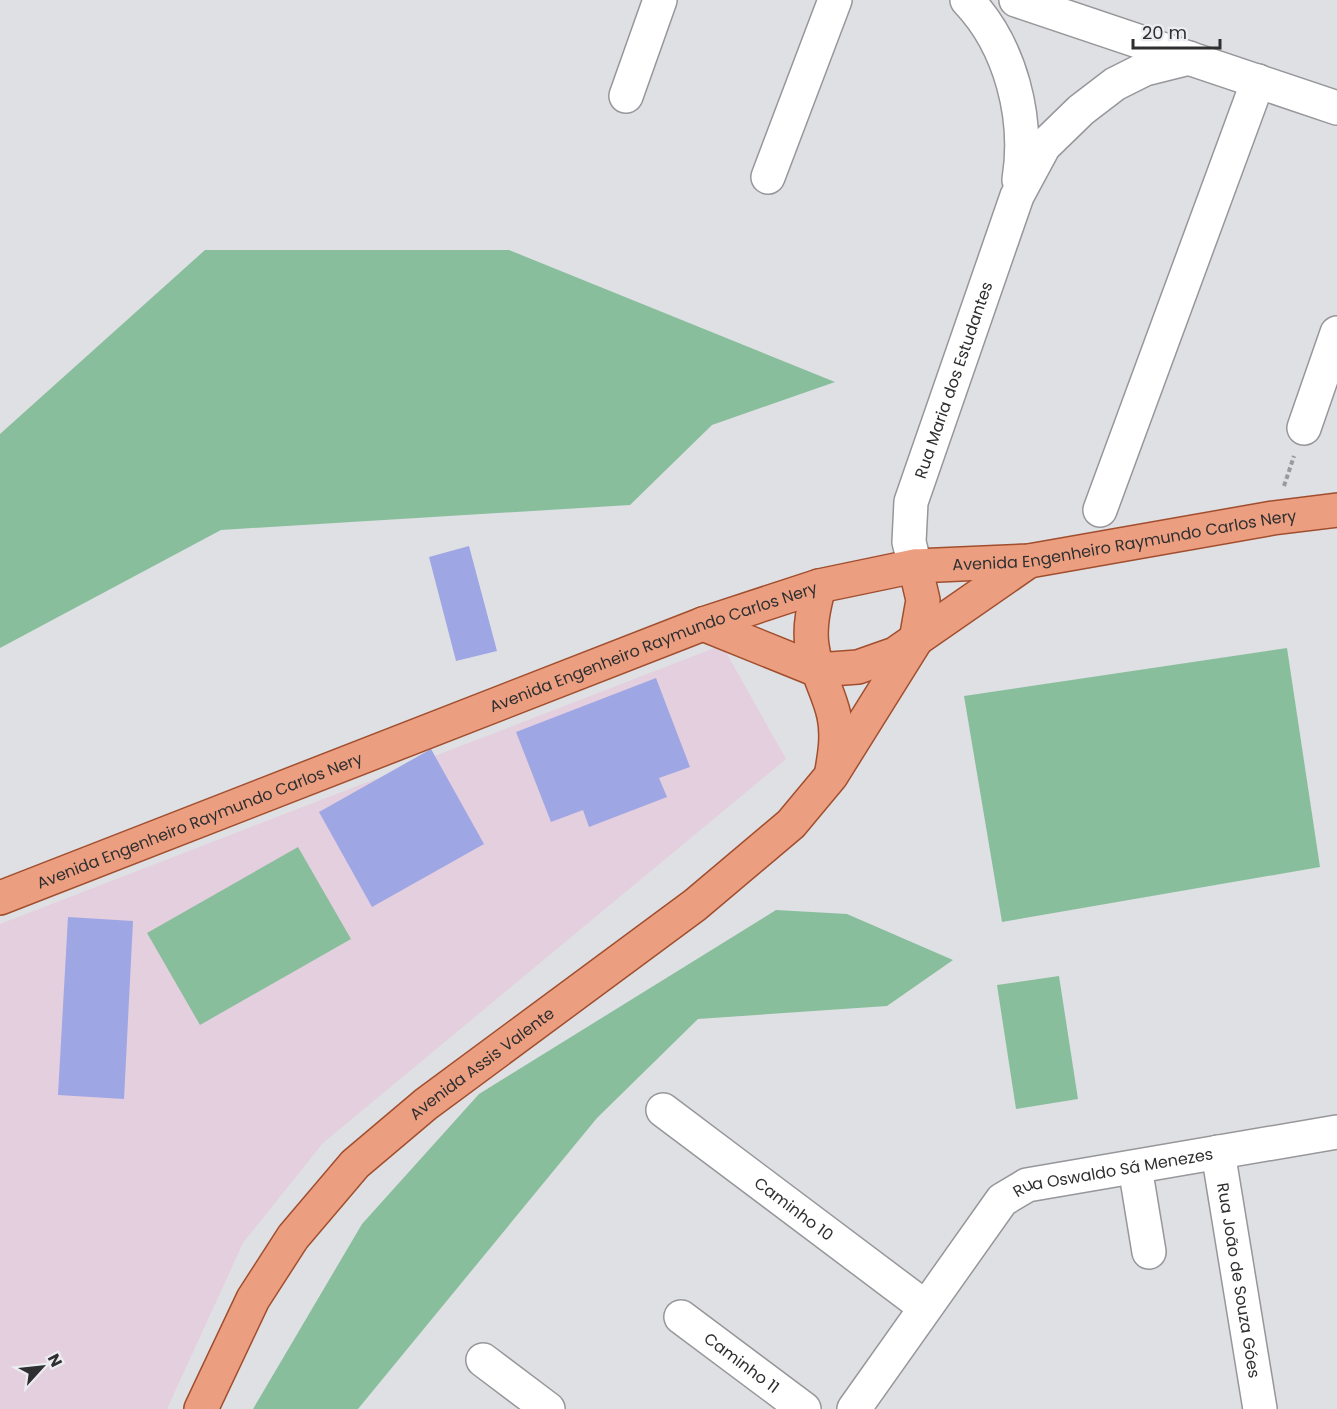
<svg xmlns="http://www.w3.org/2000/svg" width="1337" height="1409" font-family="Poppins,sans-serif">
<style>
.education{fill:#e4cfde}
.green{fill:#89be9d}
.building{fill:#9fa6e4}
.lines{fill:none;stroke-linecap:round;stroke-linejoin:round}
.minor-casing{stroke:#97979b;stroke-width:36}
.major-casing{stroke:#a14e2e;stroke-width:36}
.path{stroke:#9a9a9d;stroke-width:4;stroke-dasharray:4.5 3;stroke-linecap:butt}
.minor{stroke:#fff;stroke-width:33}
.major{stroke:#ec9f80;stroke-width:33}
.labels{text-anchor:middle;stroke-width:4.5;stroke-linejoin:round;paint-order:stroke}
.street-label{font-size:16px;fill:#2f2f31;stroke:#ecedf1}
</style>
<rect width="100%" height="100%" fill="#dfe0e4"/>
<path class="education" d="M722 645 786 759 323 1143 243 1243 167 1409H0V924Z"/>
<g class="green">
<path d="M205 250H509L835 382 712 425 630 505 221 530 0 648V434Z"/>
<path d="M1287 648 1320 867 1002 922 964 696Z"/>
<path d="M298 847 351 939 200 1025 147 933Z"/>
<path d="M776 910 847 914 953 960 887 1006 698 1019 597 1118 358 1409H253L362 1224 479 1094Z"/>
<path d="M1059 976 1078 1099 1016 1109 997 985Z"/>
</g>
<g class="building">
<path d="M469 546 497 651 456 661 429 557Z"/>
<path d="M656 678 690 767 659 778 667 797 589 827 583 810 551 822 516 732Z"/>
<path d="M431 749 484 844 372 907 319 812Z"/>
<path d="M68 917 133 921 124 1099 58 1095Z"/>
</g>
<g class="lines">
<g class="minor-casing">
<g id="minor">
<path d="M967 0C1011 46 1029 118 1019 180"/>
<path d="M1016 0 1337 108"/>
<path d="M626 96 660 0"/>
<path d="M768 177 835 0"/>
<path d="M1304 428 1337 333"/>
<path d="M1100 510 1258 81"/>
<path id="s1" d="M915 566 909 542 911 502 1017 196 1044 146 1081 110 1115 84 1145 69 1189 58"/>
<path id="s2" d="M663 1110 925 1307"/>
<path id="s3" d="M1218 1152 1260 1409"/>
<path d="M1135 1167 1149 1252"/>
<path id="s4" d="M681 1317 804 1409"/>
<path d="M483 1360 548 1409"/>
<path id="s5" d="M854 1409 1002 1200 1027 1185 1337 1132"/>
</g>
</g>
<g class="major-casing">
<g id="major">
<path d="M819 586C814 606 809 626 812 646 815 671 829 692 834 716 838 735 835 753 832 771"/>
<path d="M703 624 817 670 858 667 895 654 1029 561"/>
<path id="s6" d="M0 898 703 624 819 586 915 566 1029 561 1273 518 1337 510"/>
<path id="s7" d="M201 1409 253 1299 293 1237 355 1164 426 1104 695 905 791 824 831 776 916 640 923 600 915 566"/>
</g>
</g>
<path class="path" d="M1284 486 1294 456"/>
<use href="#minor" class="minor"/>
<use href="#major" class="major"/>
</g>
<g class="labels">
<g class="street-label">
<text dy="6" stroke="none"><textPath href="#s1" startOffset="194">Rua Maria dos Estudantes</textPath></text>
<text dy="6" stroke="none"><textPath href="#s6" startOffset="1186">Avenida Engenheiro Raymundo Carlos Nery</textPath></text>
<text dy="6" stroke="none"><textPath href="#s6" startOffset="700">Avenida Engenheiro Raymundo Carlos Nery</textPath></text>
<text dy="6" stroke="none"><textPath href="#s6" startOffset="214">Avenida Engenheiro Raymundo Carlos Nery</textPath></text>
<text dy="6" stroke="none"><textPath href="#s7" startOffset="453">Avenida Assis Valente</textPath></text>
<text dy="6" stroke="none"><textPath href="#s5" startOffset="372">Rua Oswaldo Sá Menezes</textPath></text>
<text dy="6" stroke="none"><textPath href="#s2" startOffset="164">Caminho 10</textPath></text>
<text dy="6" stroke="none"><textPath href="#s3" startOffset="130">Rua João de Souza Góes</textPath></text>
<text dy="6" stroke="none"><textPath href="#s4" startOffset="76">Caminho 11</textPath></text>
</g>
</g>
<g transform="translate(42 1367) rotate(63)" stroke="#ecedf1" stroke-width="4.5" paint-order="stroke">
<path d="M0-4.5L10 22L0 15L-10 22Z" fill="#2f2f31"/>
<text y="-9" font-size="16" font-weight="bold" text-anchor="middle" fill="#2f2f31">N</text>
</g>
<path d="M1133 39v9h87v-9" fill="none" stroke="#2f2f31" stroke-width="3"/>
<text x="1142" y="39" font-size="18" fill="#2f2f31" stroke="#ecedf1" stroke-width="4.5" paint-order="stroke">20 m</text>
</svg>
